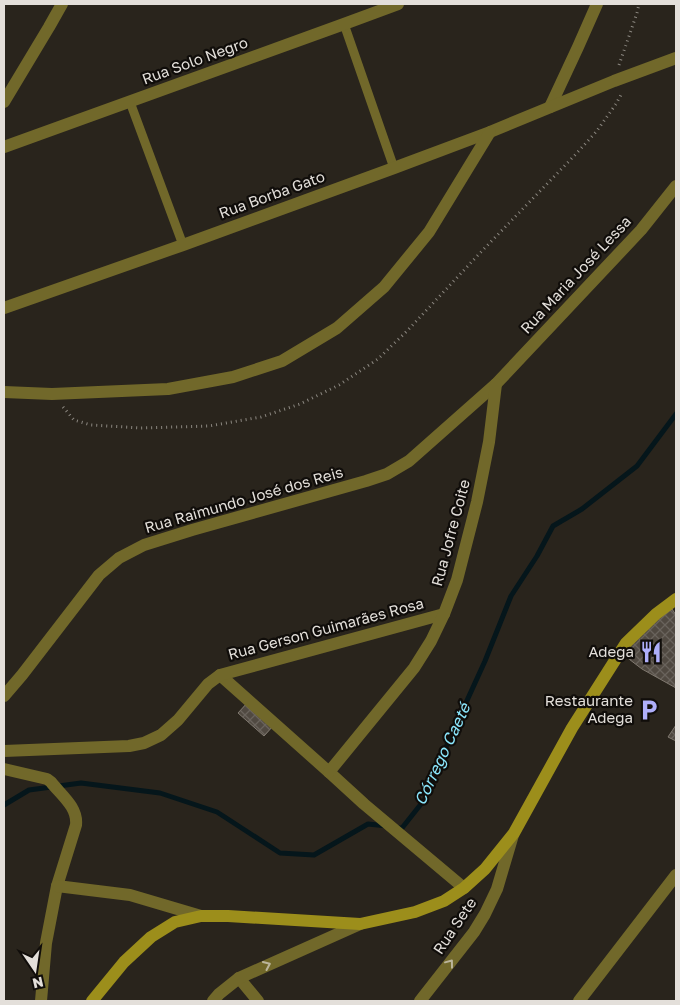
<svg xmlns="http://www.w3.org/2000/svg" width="680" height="1005" font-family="'Golos Text',sans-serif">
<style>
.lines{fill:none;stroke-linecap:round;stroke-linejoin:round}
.stream{stroke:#05161b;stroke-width:5}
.building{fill:url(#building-cross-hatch);stroke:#7f786f}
.path{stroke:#8c8881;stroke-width:3;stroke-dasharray:1 4;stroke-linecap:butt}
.service{stroke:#71682a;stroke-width:9}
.minor{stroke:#71682a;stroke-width:12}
.secondary{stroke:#9c8e1b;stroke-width:12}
.oneway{stroke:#bbb59c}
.labels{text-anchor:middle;stroke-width:4.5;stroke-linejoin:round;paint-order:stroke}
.street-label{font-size:15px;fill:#e3dfda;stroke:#100d0a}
.poi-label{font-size:15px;fill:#e3dfda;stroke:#100d0a;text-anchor:end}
.water-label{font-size:16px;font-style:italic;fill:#8ae6fc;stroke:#100d0a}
</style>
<defs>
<pattern id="building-cross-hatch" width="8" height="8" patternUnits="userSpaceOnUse" patternTransform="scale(1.25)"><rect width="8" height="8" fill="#504941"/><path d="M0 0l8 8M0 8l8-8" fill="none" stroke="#69635c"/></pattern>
</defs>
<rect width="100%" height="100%" fill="#29241c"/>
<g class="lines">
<g class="stream">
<path d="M4 805 29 790 81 783 160 793 217 812 280 853 314 855 368 824 387 826"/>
<path d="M397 828H402L425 799 449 740 485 661 511 596 537 556 553 526 582 509 637 466 676 414"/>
</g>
</g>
<g class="building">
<path d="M672 609 676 615V688L642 669 625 656 627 647 646 625Z"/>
<path d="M248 702 274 725 264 736 238 713Z"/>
<path d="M676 725V741L668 737Z"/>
</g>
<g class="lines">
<g class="path">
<path d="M619 65 637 13 639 4"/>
<path d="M63 407 74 420 91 425 141 428 209 426 261 417 300 404 339 385 378 359 407 331 480 253 575 155 596 132 616 104 622 93"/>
</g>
<g class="service">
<path d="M344 24 394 168"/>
<path d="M130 102 183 245"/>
</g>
<g class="minor">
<path d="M4 102 49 27 62 4"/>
<path d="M550 107 578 47 597 4"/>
<path d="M4 147 344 24 398 4"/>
<path d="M4 308 183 245 394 168 490 132 614 81 676 58"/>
<path d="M4 392 52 394 168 389 233 377 282 361 337 328 384 287 429 232 490 132"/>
<path d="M220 675 329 772 364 804 464 888"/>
<path d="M4 696 22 675 99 575 119 558 144 545 192 530 366 481 387 474 409 461 496 384 641 230 676 186"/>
<path d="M4 751 129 746 144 743 161 735 178 720 208 684 220 675 444 614"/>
<path d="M4 769 47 779 51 782C61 795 78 807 76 825L57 886 46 943 41 1001"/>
<path d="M329 772 414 668 431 641 444 614 457 580 477 502 489 442 496 384"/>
<path d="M57 886 130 895 201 916"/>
<path d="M239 978 258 1001"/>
<path d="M213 1001 219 994 239 978 360 924"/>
<path d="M420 1001 474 932 485 914 497 889 513 835"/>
<path d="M579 1001 676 875"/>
</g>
<path class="secondary" d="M92 1001 124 962 151 937 175 922 201 916H228L360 924 415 912 444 901 464 888 485 869 514 833 572 728 626 643 656 614 676 599"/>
</g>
<defs><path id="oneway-chevron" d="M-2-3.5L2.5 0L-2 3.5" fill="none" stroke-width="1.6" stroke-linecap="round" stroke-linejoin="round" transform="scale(1.25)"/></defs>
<g class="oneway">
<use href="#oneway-chevron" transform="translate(450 963) rotate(-53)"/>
<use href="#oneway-chevron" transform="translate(267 965) rotate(-24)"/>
</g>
<defs>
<g id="restaurant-bare" transform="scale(1.725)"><path d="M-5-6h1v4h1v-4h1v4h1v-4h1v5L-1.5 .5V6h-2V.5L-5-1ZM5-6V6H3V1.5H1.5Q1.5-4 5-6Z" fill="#aeaefa" stroke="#100d0a" stroke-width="2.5" paint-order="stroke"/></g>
<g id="parking-bare" transform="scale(1.725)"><path d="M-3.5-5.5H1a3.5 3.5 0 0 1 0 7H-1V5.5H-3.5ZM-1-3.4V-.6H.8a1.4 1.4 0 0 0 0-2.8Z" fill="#aeaefa" stroke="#100d0a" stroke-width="2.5" paint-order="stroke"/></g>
</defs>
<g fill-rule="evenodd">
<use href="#restaurant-bare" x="651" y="652"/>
<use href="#parking-bare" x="649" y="710"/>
</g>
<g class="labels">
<g class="street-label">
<text transform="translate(195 61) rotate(-20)" y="5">Rua Solo Negro</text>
<text transform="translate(272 195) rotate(-20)" y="5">Rua Borba Gato</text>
<text transform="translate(576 275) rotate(-47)" y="5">Rua Maria José Lessa</text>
<text transform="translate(244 500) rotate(-16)" y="5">Rua Raimundo José dos Reis</text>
<text transform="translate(451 533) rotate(-75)" y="5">Rua Jofre Coite</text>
<text transform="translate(326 629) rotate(-15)" y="5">Rua Gerson Guimarães Rosa</text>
<text transform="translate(455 926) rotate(-56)" y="5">Rua Sete</text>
</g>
<g class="poi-label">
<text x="634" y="657">Adega</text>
<text x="633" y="706">Restaurante<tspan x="633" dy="17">Adega</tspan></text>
</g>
<g class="water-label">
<text transform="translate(442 754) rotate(-65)" y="6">Córrego Caeté</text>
</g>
</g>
<rect width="680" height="1005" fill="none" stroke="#e3dfda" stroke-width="10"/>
<g transform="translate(35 970) rotate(167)" stroke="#100d0a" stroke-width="4" paint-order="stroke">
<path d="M0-4L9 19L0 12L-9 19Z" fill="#e3dfda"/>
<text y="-8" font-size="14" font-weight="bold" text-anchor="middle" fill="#e3dfda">N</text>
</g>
</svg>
